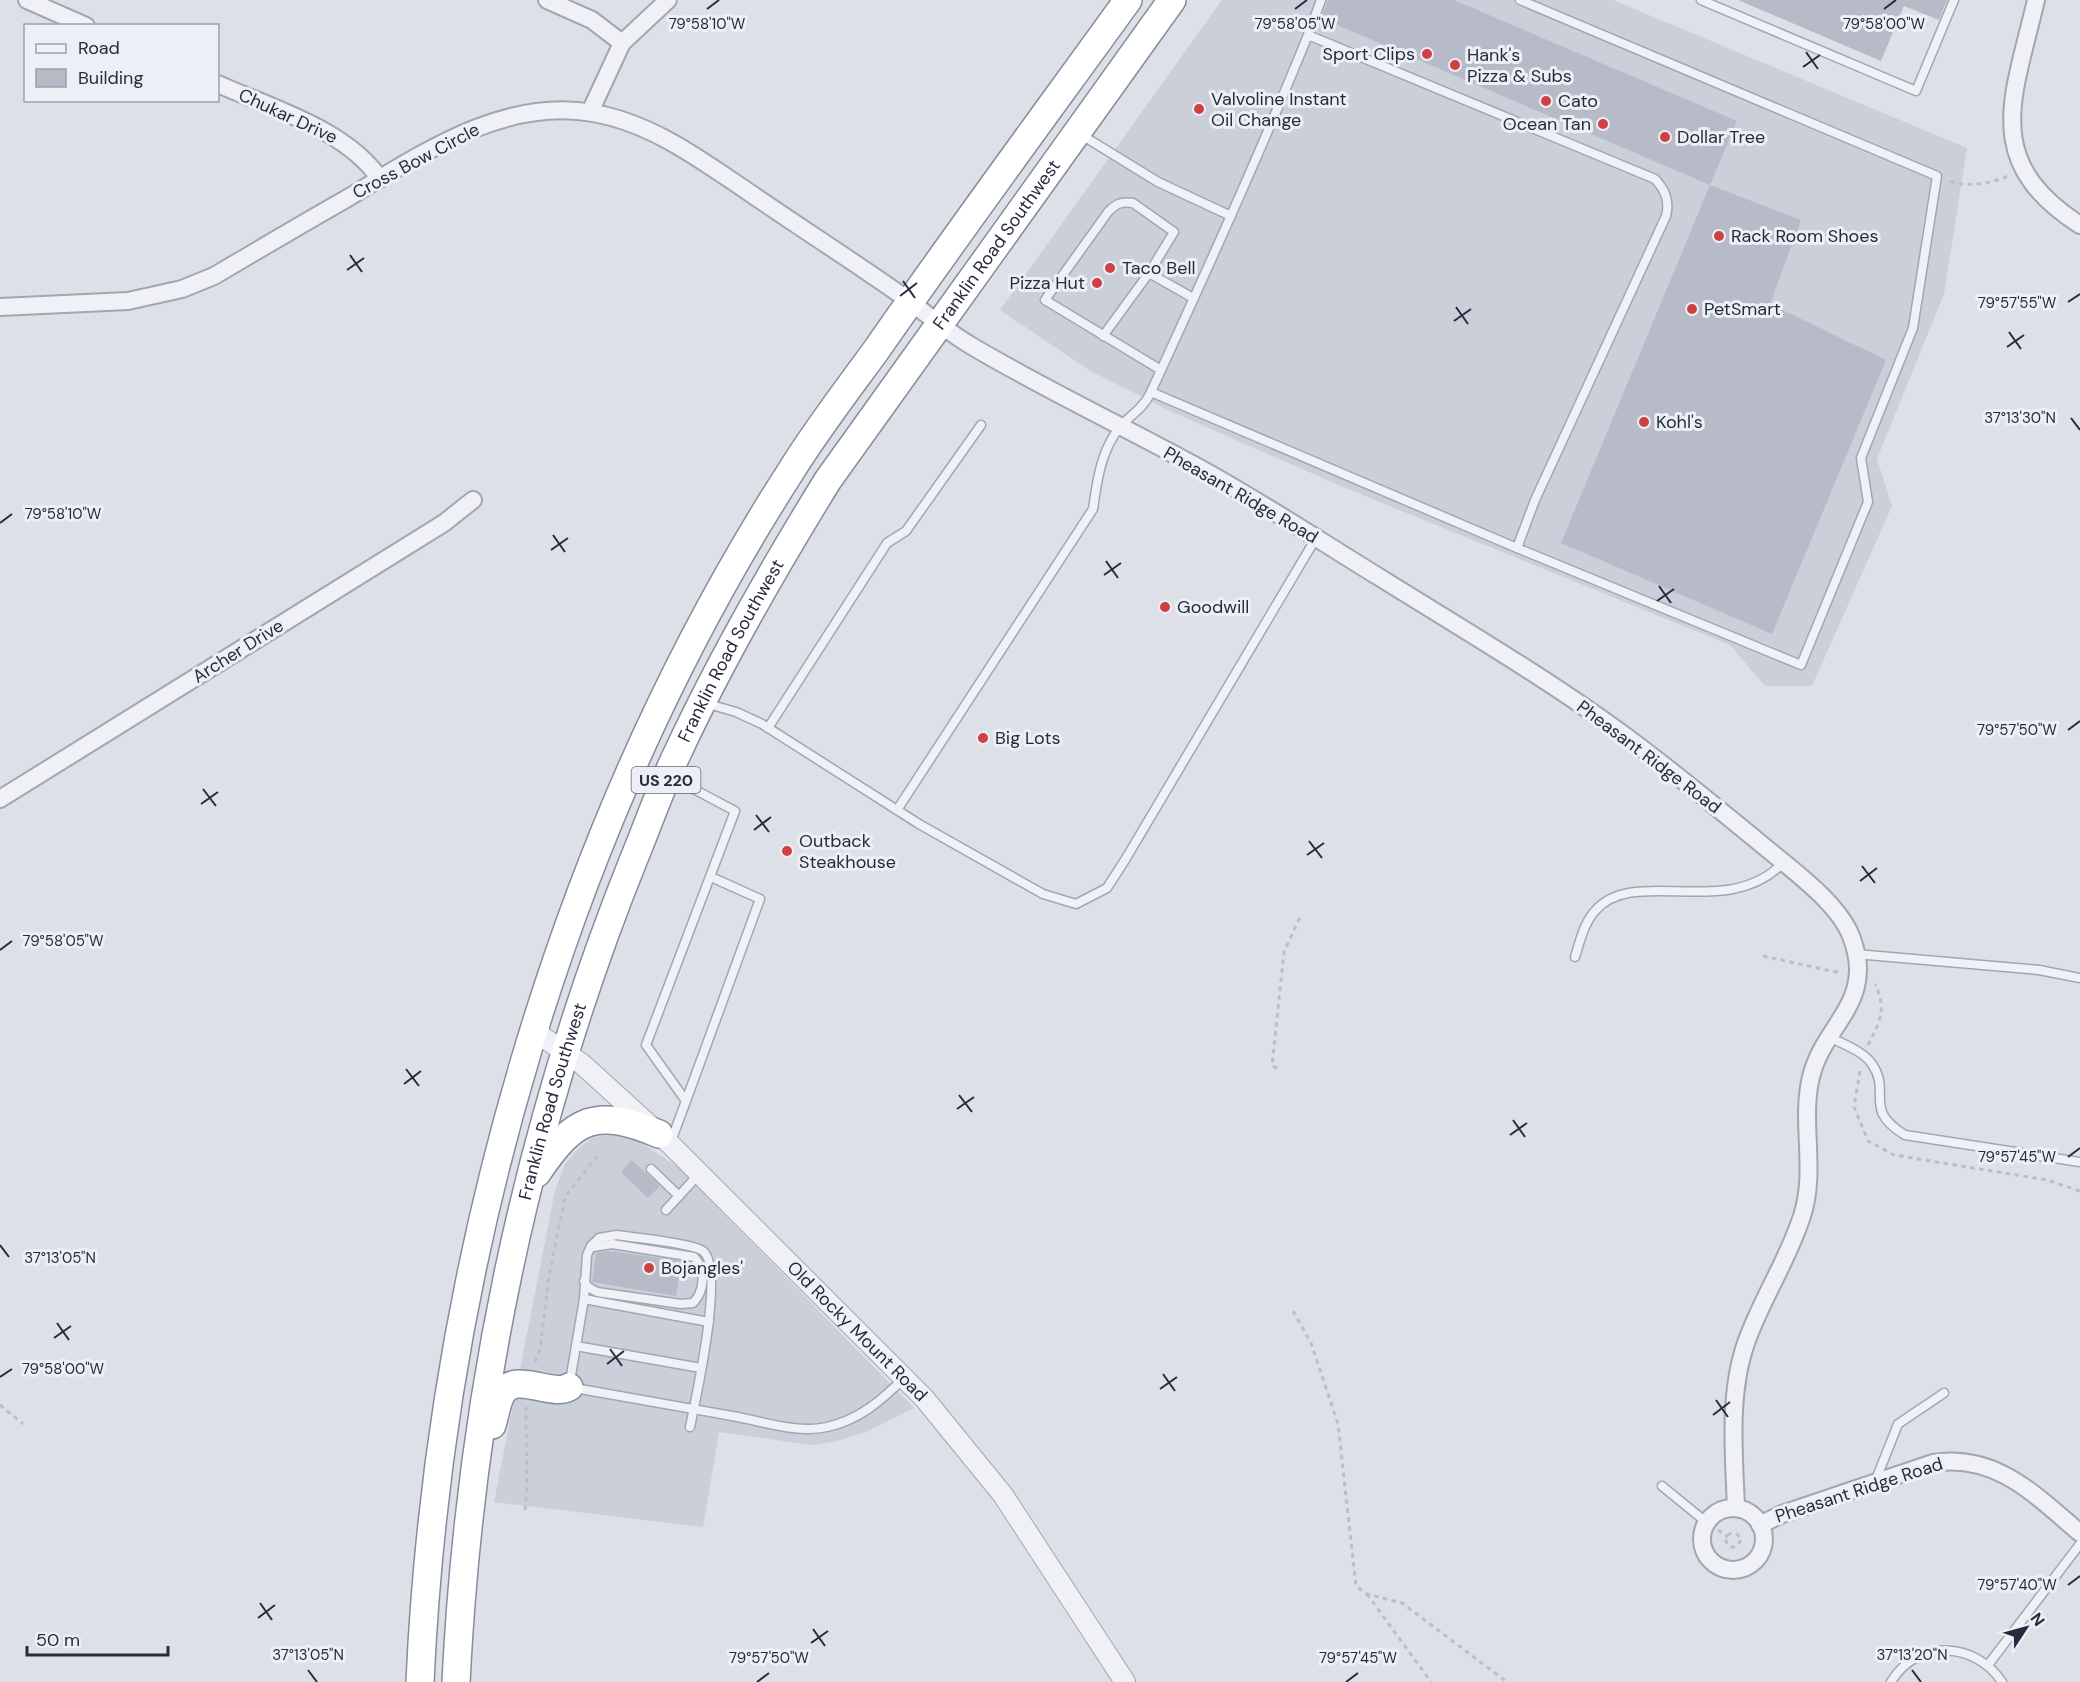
<svg xmlns="http://www.w3.org/2000/svg" width="2080" height="1682" font-family="'DM Sans',sans-serif">
<style>
.built{fill:#cbcfd9}
.building{fill:#b7bbc7}
.lines{fill:none;stroke-linecap:round;stroke-linejoin:round}
.service-casing{stroke:#a2a6b1;stroke-width:11}
.minor-casing{stroke:#a2a6b1;stroke-width:20}
.tertiary-casing{stroke:#a2a6b1;stroke-width:22}
.trunk-casing{stroke:#848c9e;stroke-width:30}
.path{stroke:#bbbec6;stroke-width:3;stroke-dasharray:4.5 4.5;stroke-linecap:butt}
.service{stroke:#f0f1f6;stroke-width:8}
.minor{stroke:#f0f1f6;stroke-width:16}
.tertiary{stroke:#f0f1f6;stroke-width:20}
.trunk{stroke:#fff;stroke-width:27}
.ticks{fill:none;stroke:#262c3e;stroke-width:2}
.poi-dot{fill:#cf3f44;stroke:#eceff5;stroke-width:2}
.labels{text-anchor:middle;stroke-width:6;stroke-linejoin:round;paint-order:stroke}
.shield{fill:#eceff5;stroke:#616675;stroke-width:1.5}
.shield-label{font-size:16px;font-weight:bold;fill:#262c3e}
.poi-label{font-size:18px;fill:#262c3e;stroke:#eceff5;text-anchor:start}
.street-label{font-size:18px;fill:#262c3e;stroke:#eceff5}
.ticks-label{font-size:15px;text-anchor:middle;fill:#262c3e;stroke:#eceff5;stroke-width:6;stroke-linejoin:round;paint-order:stroke}
</style>
<rect width="100%" height="100%" fill="#dde0e7"/>
<g class="built">
<path d="M1222 0H1613L1967 148 1944 294 1877 459 1892 506 1812 686H1765L1730 645 1343 487 1170 411 1089 370 1000 310Z"/>
<path d="M612 1135 639 1141 679 1168 914 1408 866 1432 837 1441 812 1445 719 1432 703 1527 494 1502 555 1191 565 1164 581 1146 594 1137Z"/>
</g>
<g class="building">
<path d="M1328 0H1454L1737 121 1710 185 1321 18Z"/>
<path d="M1738 0H1947L1939 20 1904 6 1881 61Z"/>
<path d="M1710 185 1801 220 1770 304 1886 360 1772 634 1561 543Z"/>
<path d="M632 1160 660 1186 648 1198 621 1172Z"/>
<path d="M609 1251 682 1261 676 1296 592 1282 596 1253Z"/>
</g>
<g class="lines">
<g class="service-casing">
<g id="service">
<path d="M1701 0 1916 91 1954 0"/>
<path d="M1308 35 1321 0"/>
<path d="M1080 134 1158 182 1231 216"/>
<path d="M1103 336 1149 273"/>
<path d="M1161 370 1045 300 1108 212C1116 204 1121 201 1133 203L1174 232 1149 273 1193 298"/>
<path d="M1517 548 1801 665 1868 502 1861 458 1913 328 1937 176 1520 0"/>
<path d="M705 703 736 712 762 724 919 824 1043 894 1076 904 1107 888 1125 860 1316 538"/>
<path d="M768 728 887 543 906 531 981 425"/>
<path d="M897 810 1093 509C1097 481 1101 450 1120 427 1130 415 1143 409 1150 394 1205 275 1259 156 1308 35L1655 179C1665 190 1670 201 1666 216L1535 500 1517 548 1151 392"/>
<path d="M1856 954 2039 970 2080 978"/>
<path d="M1575 957C1580 941 1584 923 1595 911 1634 865 1727 921 1783 863"/>
<path d="M1829 1037C1843 1044 1863 1051 1872 1064 1892 1093 1862 1109 1905 1135L2080 1162"/>
<path d="M686 1101 760 899 711 877"/>
<path d="M670 1144 686 1101 646 1045 735 811 671 777"/>
<path d="M651 1169 679 1196"/>
<path d="M666 1210 699 1174"/>
<path d="M584 1281 588 1287 597 1292 681 1304 693 1303C705 1291 706 1269 694 1257L612 1244 593 1247"/>
<path d="M584 1299 709 1322"/>
<path d="M576 1346 701 1368"/>
<path d="M690 1427C696 1398 725 1268 703 1251 692 1243 634 1238 617 1235L599 1238 591 1246 587 1255 584 1299 569 1387C624 1397 678 1406 732 1416 762 1421 798 1434 827 1427 859 1420 882 1400 904 1378"/>
<path d="M1875 1482 1898 1424 1944 1393"/>
<path d="M1662 1486 1706 1522"/>
<path d="M1988 1665 2080 1544"/>
<path d="M1891 1682C1917 1638 1976 1642 2002 1682"/>
</g>
</g>
<g class="minor-casing">
<g id="minor">
<path d="M27 0 86 26"/>
<path d="M547 0 592 20 622 43"/>
<path d="M2036 0C2014 96 1980 161 2080 225"/>
<path d="M218 84C271 108 346 129 380 179"/>
<path d="M590 112 622 43 668 0"/>
<path d="M0 307 128 301 182 289 214 276C258 250 302 224 346 199 420 155 502 97 593 113 652 123 701 160 750 193 802 229 856 263 908 300 928 315 948 332 970 345 1042 388 1119 424 1194 465 1257 499 1317 539 1379 577 1461 628 1546 678 1624 735 1669 768 1711 803 1754 838 1784 864 1837 900 1851 936 1877 1002 1824 1023 1811 1077 1800 1122 1817 1170 1802 1216 1788 1260 1761 1300 1746 1343 1728 1394 1734 1455 1736 1508"/>
<path d="M0 799 444 523 473 500"/>
<circle cx="1733" cy="1539" r="31"/>
<path d="M1760 1525 1782 1514 1933 1463C1996 1453 2035 1495 2080 1533"/>
</g>
</g>
<g class="tertiary-casing">
<g id="tertiary">
<path id="s1" d="M534 1031 582 1064 670 1144 924 1398 1003 1495 1125 1682"/>
</g>
</g>
<g class="trunk-casing">
<g id="trunk">
<path d="M537 1173C574 1118 595 1107 659 1134"/>
<path d="M492 1425C495 1416 496 1406 500 1397 512 1368 551 1398 569 1387"/>
<path d="M420 1682C439 1264 563 825 791 471 817 429 848 389 877 349 959 231 1044 116 1128 0"/>
<path id="s2" d="M456 1682C470 1398 527 1125 633 861 648 825 660 789 677 754 721 659 773 569 828 480L1172 0"/>
</g>
</g>
<g class="path">
<path d="M1950 181C1966 188 1994 183 2010 175"/>
<path d="M1763 956 1841 973"/>
<path d="M1868 1045C1880 1022 1887 1009 1875 984"/>
<path d="M1277 1068 1272 1066 1284 952 1300 917"/>
<path d="M1860 1071 1854 1107 1868 1141 1894 1155 2047 1180 2080 1191"/>
<path d="M680 1273 690 1274"/>
<path d="M1293 1311 1311 1343 1338 1424 1356 1586 1367 1594 1402 1603 1507 1682"/>
<path d="M535 1362 540 1349 549 1276 565 1197 597 1156"/>
<path d="M0 1405 23 1424"/>
<path d="M525 1510 527 1487 526 1407"/>
<path d="M1718 1530 1728 1537"/>
<circle cx="1733" cy="1540" r="7"/>
<path d="M1367 1594 1431 1682"/>
</g>
<use href="#service" class="service"/>
<use href="#minor" class="minor"/>
<use href="#tertiary" class="tertiary"/>
<use href="#trunk" class="trunk"/>
</g>
<path class="ticks" d="M707 9 719 0M1295 9 1307 0M1884 9 1896 0M1806 52 1818 69M1803 67 1820 55M350 255 362 272M347 270 364 258M903 281 915 298M900 296 917 283M2068 302 2080 294M1456 307 1468 324M1454 321 1471 309M2009 332 2021 349M2007 347 2024 335M2071 418 2080 430M0 523 12 514M553 535 565 552M551 550 568 538M1106 561 1118 578M1104 575 1121 563M1659 586 1671 603M1657 601 1674 589M2068 730 2080 721M203 789 216 806M201 804 218 792M756 815 769 832M754 830 771 817M1309 841 1322 858M1307 855 1324 843M1862 866 1875 883M1860 881 1877 868M0 950 12 941M406 1069 419 1086M404 1084 421 1071M959 1095 972 1112M957 1109 974 1097M1513 1120 1525 1137M1510 1135 1527 1123M2068 1157 2080 1148M0 1245 9 1257M57 1323 69 1340M54 1338 71 1326M610 1349 622 1366M607 1364 624 1351M1163 1374 1175 1391M0 1377 12 1369M1160 1389 1177 1377M1716 1400 1728 1417M1713 1415 1730 1402M2068 1585 2080 1576M260 1603 272 1620M258 1618 275 1605M813 1629 825 1646M811 1643 828 1631M308 1670 317 1682M1912 1670 1921 1682M757 1682 769 1673M1346 1682 1358 1673"/>
<g class="poi-dot">
<circle cx="1427" cy="54" r="6"/>
<circle cx="1455" cy="65" r="6"/>
<circle cx="1546" cy="101" r="6"/>
<circle cx="1199" cy="109" r="6"/>
<circle cx="1603" cy="124" r="6"/>
<circle cx="1665" cy="137" r="6"/>
<circle cx="1719" cy="236" r="6"/>
<circle cx="1110" cy="268" r="6"/>
<circle cx="1097" cy="283" r="6"/>
<circle cx="1692" cy="309" r="6"/>
<circle cx="1644" cy="422" r="6"/>
<circle cx="1165" cy="607" r="6"/>
<circle cx="983" cy="738" r="6"/>
<circle cx="787" cy="851" r="6"/>
<circle cx="649" cy="1268" r="6"/>
</g>
<g class="labels">
<rect class="shield" x="631.5" y="767" width="69" height="26" rx="4.5"/>
<g class="shield-label">
<text x="666" y="786">US 220</text>
</g>
<g class="poi-label">
<text x="1415" y="60" text-anchor="end">Sport Clips</text>
<text x="1467" y="61">Hank's<tspan x="1467" dy="21">Pizza &amp; Subs</tspan></text>
<text x="1211" y="105">Valvoline Instant<tspan x="1211" dy="21">Oil Change</tspan></text>
<text x="1558" y="107">Cato</text>
<text x="1591" y="130" text-anchor="end">Ocean Tan</text>
<text x="1677" y="143">Dollar Tree</text>
<text x="1731" y="242">Rack Room Shoes</text>
<text x="1122" y="274">Taco Bell</text>
<text x="1085" y="289" text-anchor="end">Pizza Hut</text>
<text x="1704" y="315">PetSmart</text>
<text x="1656" y="428">Kohl's</text>
<text x="1177" y="613">Goodwill</text>
<text x="995" y="744">Big Lots</text>
<text x="799" y="847">Outback<tspan x="799" dy="21">Steakhouse</tspan></text>
<text x="661" y="1274">Bojangles'</text>
</g>
<g class="street-label">
<text transform="translate(288 116) rotate(25)" y="6">Chukar Drive</text>
<text transform="translate(416 161) rotate(-28)" y="6">Cross Bow Circle</text>
<text dy="6" stroke="none"><textPath href="#s2" startOffset="1562">Franklin Road Southwest</textPath></text>
<text transform="translate(1241 495) rotate(30)" y="6">Pheasant Ridge Road</text>
<text transform="translate(238 651) rotate(-32)" y="6">Archer Drive</text>
<text dy="6" stroke="none"><textPath href="#s2" startOffset="1076">Franklin Road Southwest</textPath></text>
<text transform="translate(1649 757) rotate(37)" y="6">Pheasant Ridge Road</text>
<text dy="6" stroke="none"><textPath href="#s2" startOffset="590">Franklin Road Southwest</textPath></text>
<text dy="6" stroke="none"><textPath href="#s1" startOffset="442">Old Rocky Mount Road</textPath></text>
<text transform="translate(1859 1490) rotate(-18)" y="6">Pheasant Ridge Road</text>
</g>
</g>
<g class="ticks-label">
<text x="707" y="29">79°58'10"W</text>
<text x="1295" y="29">79°58'05"W</text>
<text x="1884" y="29">79°58'00"W</text>
<text x="2017" y="308">79°57'55"W</text>
<text x="2020" y="423">37°13'30"N</text>
<text x="63" y="519">79°58'10"W</text>
<text x="2017" y="735">79°57'50"W</text>
<text x="63" y="946">79°58'05"W</text>
<text x="2017" y="1162">79°57'45"W</text>
<text x="60" y="1263">37°13'05"N</text>
<text x="63" y="1374">79°58'00"W</text>
<text x="2017" y="1590">79°57'40"W</text>
<text x="308" y="1660">37°13'05"N</text>
<text x="1912" y="1660">37°13'20"N</text>
<text x="769" y="1663">79°57'50"W</text>
<text x="1358" y="1663">79°57'45"W</text>
</g>
<rect x="24" y="24" width="195" height="78" fill="#eceff5" stroke="#9da1ac" stroke-width="1.5"/>
<rect x="36" y="44" width="30" height="9" fill="#f0f1f6" stroke="#9da1ac" stroke-width="1.5"/>
<text x="78" y="54" font-size="18" fill="#262c3e">Road</text>
<rect x="36" y="69" width="30" height="18" fill="#b7bbc7" stroke="#9da1ac" stroke-width="1.5"/>
<text x="78" y="84" font-size="18" fill="#262c3e">Building</text>
<g transform="translate(2026 1628) rotate(54)" stroke="#eceff5" stroke-width="4.5" paint-order="stroke">
<path d="M0-4.5L10 22L0 15L-10 22Z" fill="#262c3e"/>
<text y="-9" font-size="16" font-weight="bold" text-anchor="middle" fill="#262c3e">N</text>
</g>
<path d="M27 1646v9h141v-9" fill="none" stroke="#262c3e" stroke-width="3"/>
<text x="36" y="1646" font-size="18" fill="#262c3e" stroke="#eceff5" stroke-width="4.5" paint-order="stroke">50 m</text>
</svg>
